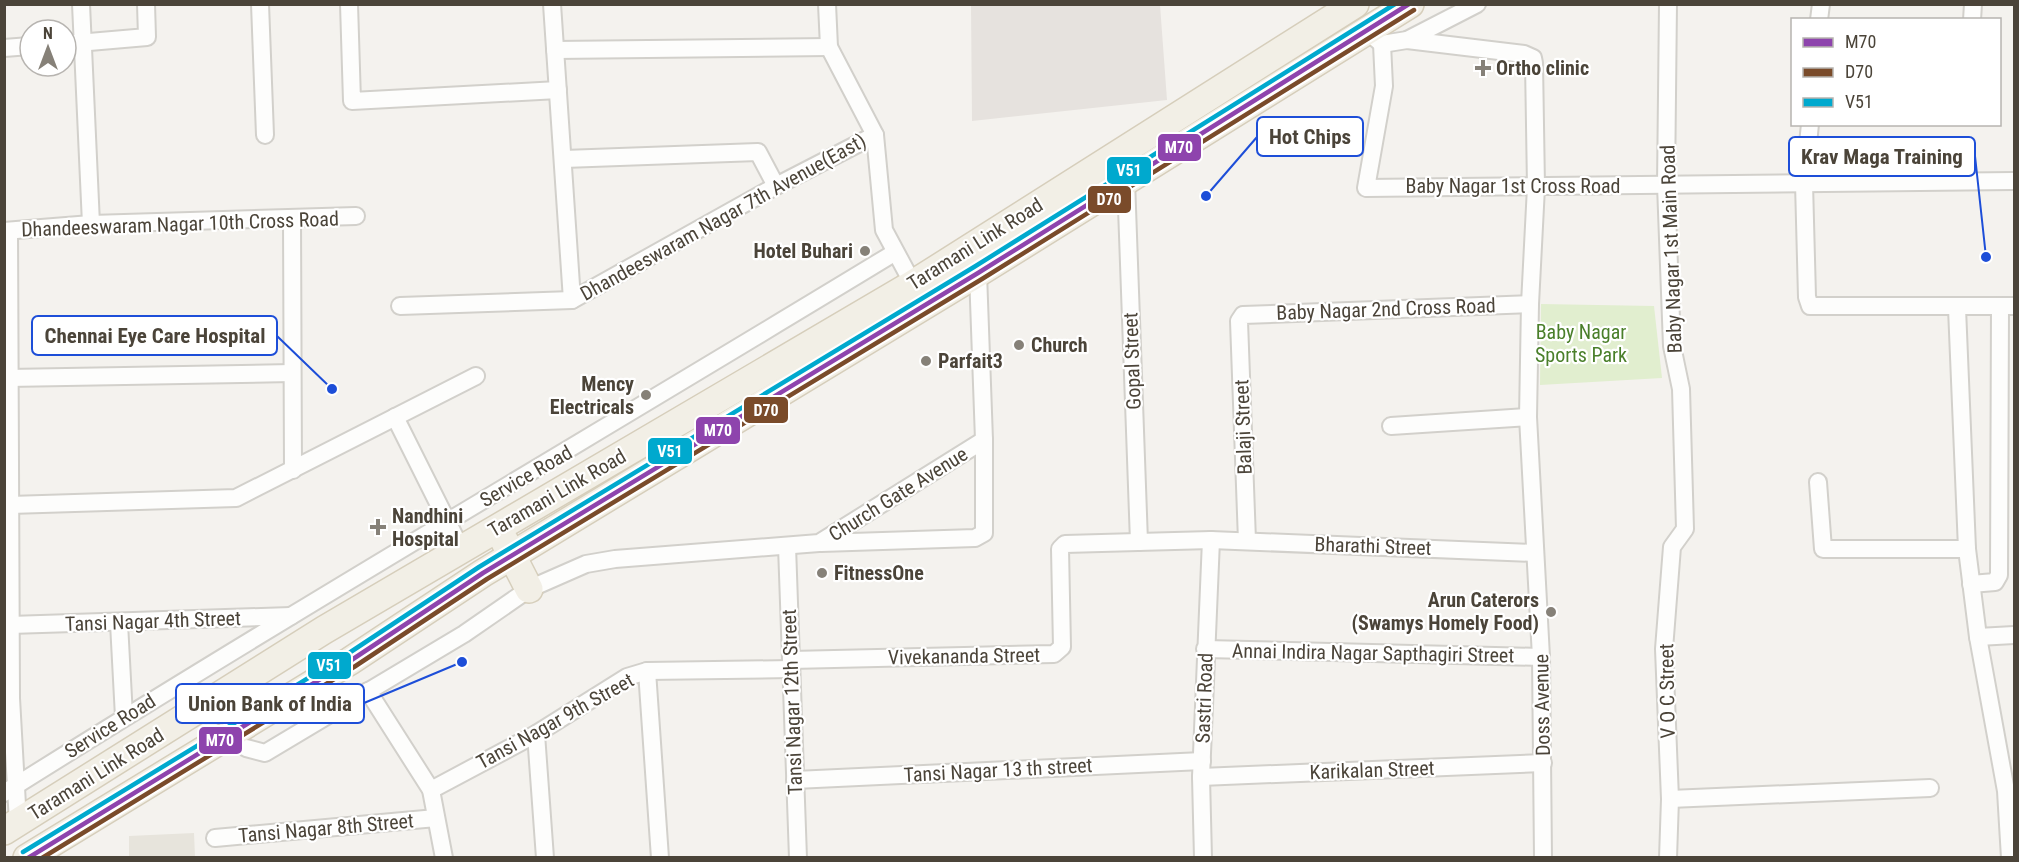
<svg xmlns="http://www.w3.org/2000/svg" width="2019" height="862" font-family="'Roboto Condensed',sans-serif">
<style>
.residential{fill:#e7e4dc}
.industrial{fill:#e6e2de}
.green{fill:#e1eecf}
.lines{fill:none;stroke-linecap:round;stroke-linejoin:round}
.minor-casing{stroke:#d2d0cb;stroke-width:20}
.primary-casing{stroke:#d6cebb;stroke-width:30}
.minor{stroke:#fdfdfc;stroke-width:16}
.primary{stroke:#f2efe6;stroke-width:27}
.bus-1-casing{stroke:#fff;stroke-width:9}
.bus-2-casing{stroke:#fff;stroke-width:9}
.bus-3-casing{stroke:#fff;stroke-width:9}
.bus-1{stroke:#8e44ad;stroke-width:4.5}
.bus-2{stroke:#7a4b2a;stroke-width:4.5}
.bus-3{stroke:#00a9ce;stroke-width:4.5}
.poi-dot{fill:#868178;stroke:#fff;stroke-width:2}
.labels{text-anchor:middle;stroke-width:4.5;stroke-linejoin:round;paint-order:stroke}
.poi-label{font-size:20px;font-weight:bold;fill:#4b4439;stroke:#fff;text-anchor:start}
.street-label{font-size:20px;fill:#4b4439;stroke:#fff}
.park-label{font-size:20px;fill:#4a7f2a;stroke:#fff}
.leader{fill:none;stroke:#1d4ed8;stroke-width:2}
.callout-dot{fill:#1d4ed8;stroke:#fff;stroke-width:2}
.callout{fill:#fff;stroke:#1d4ed8;stroke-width:2}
.callout-label{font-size:21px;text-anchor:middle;font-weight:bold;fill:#4b4439}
.line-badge{stroke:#fff;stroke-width:2}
.badge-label{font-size:16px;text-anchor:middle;font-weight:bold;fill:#fff}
</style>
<rect width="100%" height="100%" fill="#f4f2ee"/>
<path class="residential" d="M194 833 195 857H129V836Z"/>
<path class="industrial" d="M971 5H1160L1167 100 972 121Z"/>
<path class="green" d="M1541 304 1654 306 1662 378 1540 385Z"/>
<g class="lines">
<g class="minor-casing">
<g id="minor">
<path d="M81 4 91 224"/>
<path d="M260 4 265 135"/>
<path d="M349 4 352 101 558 90"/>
<path d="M552 4 572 300"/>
<path d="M827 4 829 47 875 135 884 230 913 284"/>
<path d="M1819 20 1821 4"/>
<path d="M1972 20 1973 4"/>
<path d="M1375 38 1382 44 1407 40 1477 4"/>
<path d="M1407 40 1524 54 1533 58 1534 63 1536 187 1530 304 1528 417 1541 657 1543 858"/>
<path d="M66 44 147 37 146 4"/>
<path d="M1382 44 1384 86 1366 188 2014 181"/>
<path d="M4 48 30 46"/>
<path d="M555 50 829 47"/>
<path d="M1810 124 1804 183 1807 297 1810 306H2014"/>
<path d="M564 159 758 152 776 186"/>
<path d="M1126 180 1139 542"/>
<path d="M292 218 293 470"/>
<path d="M4 231 91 224 356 216"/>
<path d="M9 231 11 698 18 823"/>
<path d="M400 306 572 300 776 186 875 135"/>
<path d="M1957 308 1967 549 1978 637 2006 791 2010 858"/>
<path d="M8 378 292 373"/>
<path d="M395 417 461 549"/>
<path d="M1391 426 1528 417"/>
<path d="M1818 482 1823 549H1967"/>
<path d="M10 505 236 498 476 376"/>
<path d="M1247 541 1239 321 1243 315 1530 304"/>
<path d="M821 543 975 538 984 533V440L978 273"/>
<path d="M787 546 798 858"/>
<path d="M1971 584 1995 582 1999 575 2000 306"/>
<path d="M119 623 124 717"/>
<path d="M10 625 291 616"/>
<path d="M1978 637 2014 635"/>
<path d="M1205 649 1541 657"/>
<path d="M791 660 1054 654 1062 647 1060 549 1065 544 1211 540 1535 553"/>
<path d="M647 671 660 858"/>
<path d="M368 691 431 790 444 858"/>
<path d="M536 734 545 858"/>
<path d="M246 748 265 753 464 634 529 589 586 564 615 559 819 543 984 440"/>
<path d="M1201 777 1543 763"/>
<path d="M795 780 1202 761"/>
<path d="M431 790 536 734 627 677 647 671 791 669"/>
<path d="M4 793C298 608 598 433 894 253"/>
<path d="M1670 799 1930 788"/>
<path d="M215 838 436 818"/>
<path d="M1203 858 1201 777 1211 540"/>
<path d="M1668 858 1670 799 1664 649 1672 547 1685 529 1681 389 1672 346 1666 185 1668 4"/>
</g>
</g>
<g class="primary-casing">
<g id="primary">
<path d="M504 540 529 589"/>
<path d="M4 831 324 630 913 284 1355 4"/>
<path d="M27 858 350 661 483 573 978 273 1410 4"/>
</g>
</g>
<use href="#minor" class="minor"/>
<use href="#primary" class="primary"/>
<g class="bus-1-casing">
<path id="bus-1" d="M28 858 350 661 483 573 978 273 1409 4"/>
</g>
<g class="bus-2-casing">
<path id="bus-2" d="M42 858 354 667 487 579 982 279 1414 10"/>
</g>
<g class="bus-3-casing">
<path id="bus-3" d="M23 852 346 655 479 567 974 267 1395 4"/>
</g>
<use href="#bus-1" class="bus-1"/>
<use href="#bus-2" class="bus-2"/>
<use href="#bus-3" class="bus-3"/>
</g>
<g class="poi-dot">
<path d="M1480 59h6v6h6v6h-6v6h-6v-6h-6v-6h6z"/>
<circle cx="865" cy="251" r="6"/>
<circle cx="1019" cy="345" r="6"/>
<circle cx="926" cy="361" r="6"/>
<circle cx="646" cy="395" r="6"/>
<path d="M375 518h6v6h6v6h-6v6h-6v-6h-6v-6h6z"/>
<circle cx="822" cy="573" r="6"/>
<circle cx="1551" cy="612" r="6"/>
</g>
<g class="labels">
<g class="poi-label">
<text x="1496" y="75">Ortho clinic</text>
<text x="853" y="258" text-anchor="end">Hotel Buhari</text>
<text x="1031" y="352">Church</text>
<text x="938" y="368">Parfait3</text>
<text x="634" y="391" text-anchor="end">Mency<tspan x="634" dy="23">Electricals</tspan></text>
<text x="392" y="523">Nandhini<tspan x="392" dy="23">Hospital</tspan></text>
<text x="834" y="580">FitnessOne</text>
<text x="1539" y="607" text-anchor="end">Arun Caterors<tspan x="1539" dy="23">(Swamys Homely Food)</tspan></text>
</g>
<g class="street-label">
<text x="1513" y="193">Baby Nagar 1st Cross Road</text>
<text transform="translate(723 217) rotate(-29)" y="7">Dhandeeswaram Nagar 7th Avenue(East)</text>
<text transform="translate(180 224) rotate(-2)" y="7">Dhandeeswaram Nagar 10th Cross Road</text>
<text transform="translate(975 244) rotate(-32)" y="7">Taramani Link Road</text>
<text transform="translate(1671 249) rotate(-92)" y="7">Baby Nagar 1st Main Road</text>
<text transform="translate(1386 309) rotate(-2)" y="7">Baby Nagar 2nd Cross Road</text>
<text transform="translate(1132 361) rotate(-92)" y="7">Gopal Street</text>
<text transform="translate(1243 427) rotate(-92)" y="7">Balaji Street</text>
<text transform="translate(526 476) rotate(-30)" y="7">Service Road</text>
<text transform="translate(557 493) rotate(-30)" y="7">Taramani Link Road</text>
<text transform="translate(898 494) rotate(-32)" y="7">Church Gate Avenue</text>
<text transform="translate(1373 546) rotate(2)" y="7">Bharathi Street</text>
<text transform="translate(153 621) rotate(-2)" y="7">Tansi Nagar 4th Street</text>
<text transform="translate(1373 653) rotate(1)" y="7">Annai Indira Nagar Sapthagiri Street</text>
<text transform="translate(964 656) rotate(-1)" y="7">Vivekananda Street</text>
<text transform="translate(1667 691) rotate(-91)" y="7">V O C Street</text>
<text transform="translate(1204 698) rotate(-88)" y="7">Sastri Road</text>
<text transform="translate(792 702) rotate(-92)" y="7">Tansi Nagar 12th Street</text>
<text transform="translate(1542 705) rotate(-91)" y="7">Doss Avenue</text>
<text transform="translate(555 721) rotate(-29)" y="7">Tansi Nagar 9th Street</text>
<text transform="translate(110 726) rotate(-32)" y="7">Service Road</text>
<text transform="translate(998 770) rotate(-3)" y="7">Tansi Nagar 13 th street</text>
<text transform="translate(1372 770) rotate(-2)" y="7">Karikalan Street</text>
<text transform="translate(96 774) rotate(-32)" y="7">Taramani Link Road</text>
<text transform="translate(326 828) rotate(-5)" y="7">Tansi Nagar 8th Street</text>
</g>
<g class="park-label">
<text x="1581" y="339">Baby Nagar<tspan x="1581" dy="23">Sports Park</tspan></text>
</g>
</g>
<path class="leader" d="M1206 196L1257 137M1986 257L1975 156M332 389L277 336M462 662L364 703"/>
<g class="callout-dot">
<circle cx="1206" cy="196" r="6"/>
<circle cx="1986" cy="257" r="6"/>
<circle cx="332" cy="389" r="6"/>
<circle cx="462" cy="662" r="6"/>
</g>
<g class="callout">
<rect x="1257" y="117" width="106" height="39" rx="6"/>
<rect x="1789" y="137" width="186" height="39" rx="6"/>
<rect x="32" y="316" width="245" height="39" rx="6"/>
<rect x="176" y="684" width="188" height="39" rx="6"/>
</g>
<g class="callout-label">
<text x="1310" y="144">Hot Chips</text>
<text x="1882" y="164">Krav Maga Training</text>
<text x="155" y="343">Chennai Eye Care Hospital</text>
<text x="270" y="711">Union Bank of India</text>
</g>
<g class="line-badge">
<rect x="1157" y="133" width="45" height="29" rx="6" fill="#8e44ad"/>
<rect x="1106" y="156" width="46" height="29" rx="6" fill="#00a9ce"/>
<rect x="1087" y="185" width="45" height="29" rx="6" fill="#7a4b2a"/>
<rect x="743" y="396" width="46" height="28" rx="6" fill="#7a4b2a"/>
<rect x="695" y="416" width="46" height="29" rx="6" fill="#8e44ad"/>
<rect x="647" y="437" width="46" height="28" rx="6" fill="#00a9ce"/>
<rect x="307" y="651" width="45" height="29" rx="6" fill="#00a9ce"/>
<rect x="198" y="726" width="45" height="29" rx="6" fill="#8e44ad"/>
</g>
<g class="badge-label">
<text x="1179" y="153">M70</text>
<text x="1129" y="176">V51</text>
<text x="1109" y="205">D70</text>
<text x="766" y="416">D70</text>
<text x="718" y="436">M70</text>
<text x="670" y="457">V51</text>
<text x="329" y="671">V51</text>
<text x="220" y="746">M70</text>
</g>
<rect width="2019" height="862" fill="none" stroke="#4b4439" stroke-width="12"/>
<rect x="1791" y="18" width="210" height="108" fill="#ffffff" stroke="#b7b4b0" stroke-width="1.5"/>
<rect x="1803" y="38" width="30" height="9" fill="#8e44ad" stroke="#b7b4b0" stroke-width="1.5"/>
<text x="1845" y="48" font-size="18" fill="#4b4439">M70</text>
<rect x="1803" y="68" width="30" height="9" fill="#7a4b2a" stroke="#b7b4b0" stroke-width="1.5"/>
<text x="1845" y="78" font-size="18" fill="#4b4439">D70</text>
<rect x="1803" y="98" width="30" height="9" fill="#00a9ce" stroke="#b7b4b0" stroke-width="1.5"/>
<text x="1845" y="108" font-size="18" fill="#4b4439">V51</text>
<g transform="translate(48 48)"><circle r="28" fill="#ffffff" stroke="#b7b4b0" stroke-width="1.5"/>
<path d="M0-4.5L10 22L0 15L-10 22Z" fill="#868178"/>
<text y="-9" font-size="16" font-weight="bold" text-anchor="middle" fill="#4b4439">N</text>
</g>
</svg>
